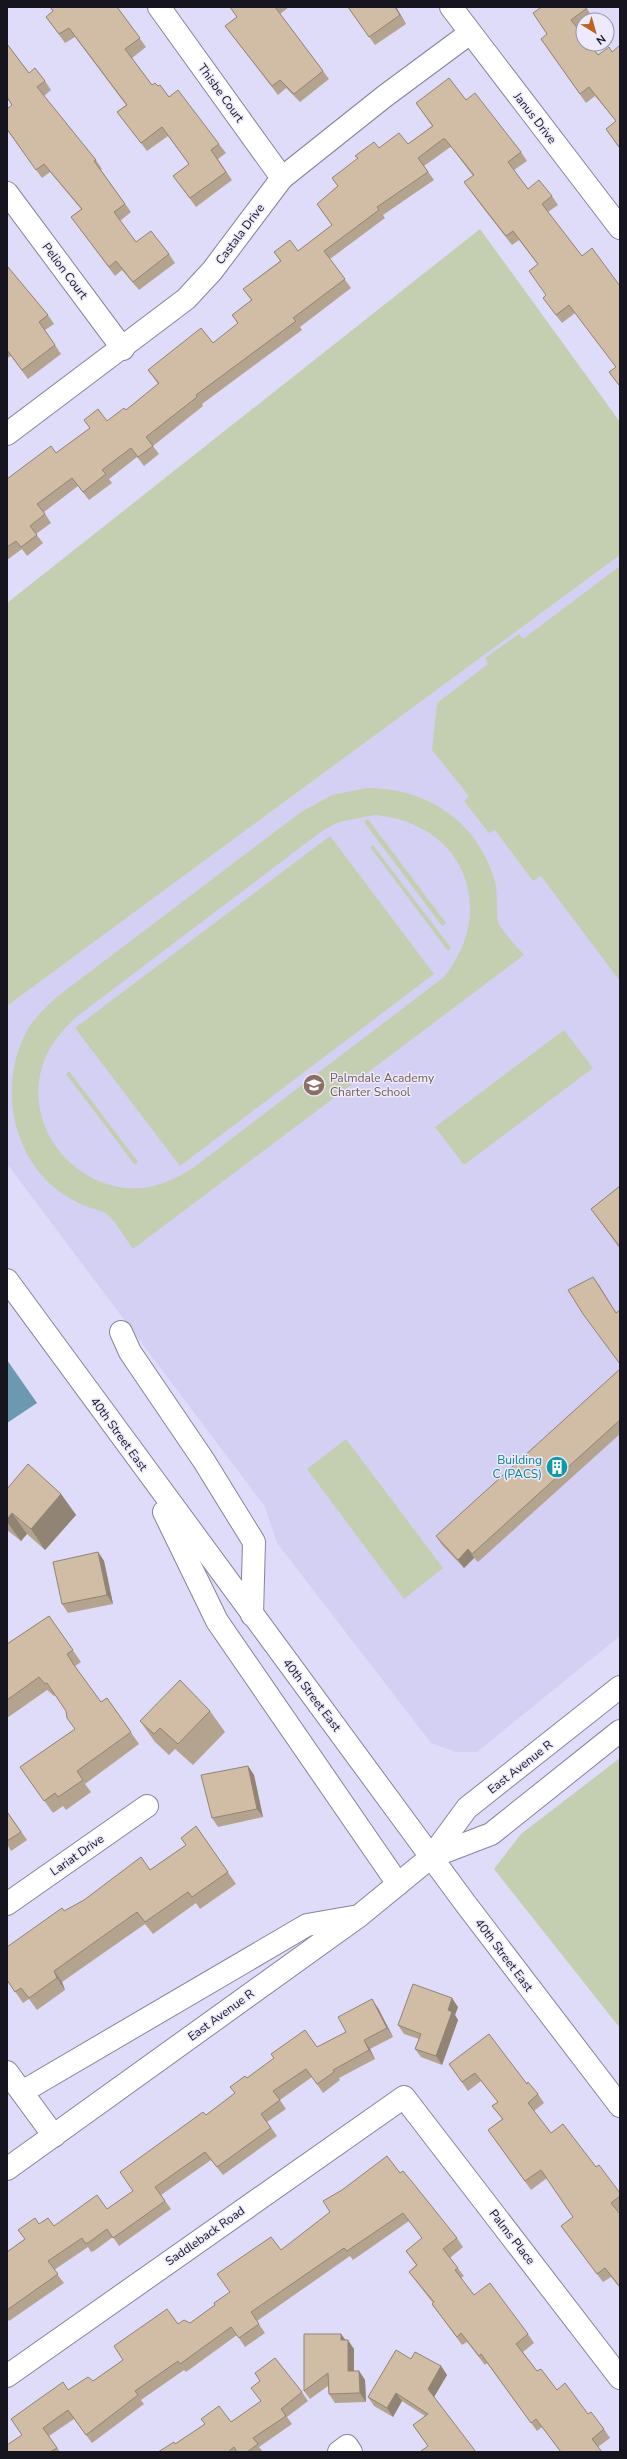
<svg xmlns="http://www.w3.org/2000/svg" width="627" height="2459" font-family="'Nunito Sans',sans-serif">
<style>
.built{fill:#d4d0f4}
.green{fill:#c3cfb0;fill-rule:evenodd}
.water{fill:#6c99af}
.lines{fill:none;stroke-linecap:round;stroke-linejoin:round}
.minor-casing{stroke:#87839e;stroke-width:24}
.secondary-casing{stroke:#87839e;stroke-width:24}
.minor{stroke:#fff;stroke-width:22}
.secondary{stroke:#fff;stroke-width:22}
.wall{fill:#b4a38f}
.shaded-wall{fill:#928474}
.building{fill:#d1bda6;stroke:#928474}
.labels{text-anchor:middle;stroke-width:3;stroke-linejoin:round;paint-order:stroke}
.street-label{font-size:12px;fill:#16151f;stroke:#eceafc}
.education-label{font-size:12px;fill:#785e54;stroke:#eceafc;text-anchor:start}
.culture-label{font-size:12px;fill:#0d838f;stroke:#eceafc;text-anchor:end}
</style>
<rect width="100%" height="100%" fill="#dfdcf9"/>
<path class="built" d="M620 555V1636L477 1752H456L431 1743 277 1543 265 1507 7 1164V1006Z"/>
<g class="green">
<path d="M480 229 620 422V555L7 1006V603Z"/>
<path d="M620 566V981L541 876 533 881 495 830 489 833 464 801 469 796 432 750 437 703 488 664 485 658 519 634 523 639Z"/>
<path d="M367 788C428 788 478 822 495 881 498 892 496 918 499 924 505 935 516 945 524 955L133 1249C127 1241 113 1217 105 1213 100 1210 93 1209 88 1207 74 1202 60 1193 49 1183 8 1143 0 1077 29 1027 37 1015 48 1005 58 996L301 812 332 795ZM375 815C463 823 499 908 444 977L193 1168C173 1180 151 1191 127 1188 63 1182 19 1114 47 1054 54 1040 64 1029 75 1018L322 831 339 822Z"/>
<path d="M368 819 446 923 442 926 364 822Z"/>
<path d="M330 836 434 974 180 1166 75 1028Z"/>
<path d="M373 845 451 948 448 951 370 847Z"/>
<path d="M564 1030 593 1068 464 1165 435 1127Z"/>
<path d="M69 1071 138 1162 135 1165 66 1074Z"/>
<path d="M346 1439 443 1568 404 1599 307 1469Z"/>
<path d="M620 1758V2028L494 1869 521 1834Z"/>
</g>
<path class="water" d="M7 1360 37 1403 7 1423Z"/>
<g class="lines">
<g class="minor-casing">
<g id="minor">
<path d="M159 7 282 178"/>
<path d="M451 7 620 228"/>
<path d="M7 193 123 349"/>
<path d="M7 434 186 299 212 271 282 178 385 96 470 33"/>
<path d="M7 1904 147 1806"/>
<path d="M7 2072 54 2136"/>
<path d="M7 2376 404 2097 620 2378"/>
<path d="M339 2452 347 2446 351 2452"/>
</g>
</g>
<g class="secondary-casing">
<g id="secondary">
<path d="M7 1280 465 1903 620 2106"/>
<path d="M121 1332 130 1352 204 1461 254 1542 252 1615"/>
<path d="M164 1512 217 1621 398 1884"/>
<path d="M431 1857 491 1834 620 1731"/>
<path d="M22 2092 307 1925 353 1917"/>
<path d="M7 2169 359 1916 431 1857 467 1808 620 1687"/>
</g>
</g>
<use href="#minor" class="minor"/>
<use href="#secondary" class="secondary"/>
</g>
<g class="wall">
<path d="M50 7H117L146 47 132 58 152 85 158 86 219 144 226 153 218 159 232 180 196 207 173 176 189 164 168 136 147 151 117 112 126 105 75 37 65 43 46 17 53 11Z"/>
<path d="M230 7H289L280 14 329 79 300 102 286 88 278 95 225 26 237 17Z"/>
<path d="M348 7H396L406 24 375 45Z"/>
<path d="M539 7H586L593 18 590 20H583V25L578 29 598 55 612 52 620 47V149L606 129 616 121 595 96 586 103 541 39 547 34Z"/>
<path d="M7 44 29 73 45 81 51 90 44 96 96 160 102 169 101 170 131 212 120 221 136 242 169 254 175 263 139 290 122 270 115 276 71 217 81 209 50 172 42 178 7 130 12 105 7 98Z"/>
<path d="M466 100 521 152 527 161 514 170 528 189 552 196 558 205 548 212 582 256 620 286V387L609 372 616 367 575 313 562 323 549 306 538 265 519 240 512 245 480 204 464 182 473 176 451 147 449 148 424 166 434 180 383 215 385 218 330 259 351 288 300 327 302 330 202 404 203 406 153 446 159 454 144 466 137 457 109 479 112 483 89 500 78 486 44 512 51 523 36 534 43 543 27 556 22 549 7 560V479L56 453 90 428 84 420 107 421 126 410 158 384 148 370 213 343 238 324 232 315 251 300 243 289 280 261 274 252 298 251 332 225 317 204 338 186 332 178 379 148 408 144 432 126 416 103Z"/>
<path d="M7 268 48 315 54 324 45 330 61 354 28 379 11 356 7 358Z"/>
<path d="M620 1186V1249L591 1209Z"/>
<path d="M620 1369V1434L478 1562 474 1558 464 1568 442 1545 436 1536Z"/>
<path d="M7 1489 61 1494 76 1515 45 1550 27 1534 21 1541 7 1530Z"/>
<path d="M98 1552 104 1561 113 1604 68 1613 62 1604Z"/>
<path d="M49 1616 81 1662 75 1666 81 1675 101 1702 107 1698 139 1744 85 1784 91 1792 66 1810 63 1806 53 1813 20 1767 75 1729 66 1711 55 1695 54 1696 47 1690 7 1718V1644Z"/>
<path d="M210 1711 225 1732 193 1765 175 1749 169 1755 155 1742 140 1721Z"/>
<path d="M248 1766 254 1775 263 1817 218 1827 212 1818Z"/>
<path d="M7 1811 27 1840 11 1851 7 1844Z"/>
<path d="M196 1826 236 1884 200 1909 196 1903 153 1934 145 1924 62 1982 65 1990 37 2010 29 1999 23 2003 7 1980 64 1911 150 1870 186 1845Z"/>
<path d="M458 2007 455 2015 458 2020 442 2065 421 2057 415 2049 419 2039 404 2034 398 2025Z"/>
<path d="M378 2008 393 2037 370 2049 375 2059 339 2078 340 2080 323 2093 312 2077 280 2100 286 2109 267 2122 277 2136 223 2175 211 2160 161 2195 171 2209 119 2246 113 2237 94 2251 91 2252 88 2247 54 2270 64 2283 9 2321 7 2318V2252L25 2239 39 2224 54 2226 107 2209 133 2191 206 2115 234 2094 247 2078 317 2047 346 2032Z"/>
<path d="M449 2064 527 2084 538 2094 544 2103 534 2111 551 2133 596 2167 620 2193V2210L618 2211 620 2214V2288L611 2277 603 2282 561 2226 573 2217 547 2178 531 2190 488 2130 502 2119 492 2106 498 2102 481 2081 468 2091Z"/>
<path d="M400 2173 457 2238 463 2247 450 2258 464 2276 461 2278 474 2295 528 2334 534 2343 523 2352 537 2371 557 2390 588 2414 604 2429 610 2438 598 2447 602 2452H561L542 2427 537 2431 487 2363 485 2365 467 2342 462 2345 432 2304 433 2303 415 2280 409 2272 416 2265 406 2251 422 2238 409 2221 353 2260 350 2256 257 2321 265 2333 245 2347 237 2335 186 2372 184 2370 141 2400 144 2404 92 2443 74 2419 49 2436 60 2452H7L22 2435 68 2390 93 2381 178 2324 190 2323 215 2305 230 2292 281 2250Z"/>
<path d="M341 2334 345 2340 354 2349V2371H359L365 2380 366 2402 335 2403 329 2394 328 2386 310 2399 304 2391Z"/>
<path d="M411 2359 441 2366 447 2375 434 2397 428 2446 413 2425 425 2416 402 2401 393 2417 374 2406 368 2397Z"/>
<path d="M302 2392 308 2401 287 2417 292 2424 259 2447 263 2452H158L175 2444 231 2422Z"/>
</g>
<g class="shaded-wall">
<path d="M395 7H396L406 24 400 15Z"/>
<path d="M593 1277 599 1285 620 1319Z"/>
<path d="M61 1494 76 1515 45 1550 31 1529Z"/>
<path d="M12 1513 27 1534 21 1541 7 1522V1519Z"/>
<path d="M468 1549 474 1558 464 1568 458 1560Z"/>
<path d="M98 1552 104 1561 113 1604 107 1595Z"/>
<path d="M248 1766 254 1775 263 1817 257 1809Z"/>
<path d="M54 1971 62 1982 65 1990 57 1978Z"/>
<path d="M452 1998 458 2007 455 2015 458 2020 442 2065 436 2056 448 2010Z"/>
<path d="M372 1999 378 2008 393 2037 387 2028Z"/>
<path d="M364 2040 370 2049 375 2059 369 2050Z"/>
<path d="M341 2334 347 2342 341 2340Z"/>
<path d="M348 2340 354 2349V2380L348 2371Z"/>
<path d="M441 2366 447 2375 434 2397 428 2389Z"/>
<path d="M359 2371 365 2380 366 2402 360 2393Z"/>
<path d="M396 2393 402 2401 393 2417 387 2408Z"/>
</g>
<g class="building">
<path d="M50 7H117L140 38 125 49 152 85 155 83 158 86 160 85 169 97 178 90 219 144 211 150 226 172 190 198 173 176 189 164 162 127 141 143 117 112 127 105 69 28 59 34 46 17 53 11Z"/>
<path d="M230 7H275L323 71 294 94 280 80 272 86 225 26 237 17Z"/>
<path d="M348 7H395L400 15 369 37Z"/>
<path d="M539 7H586L587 8 571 20 583 35V44H590L598 55 609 47 612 52 619 46 620 47V147H619L606 129 616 121 589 87 580 94 541 39 547 34 533 13 540 8Z"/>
<path d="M7 44 29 73 35 68 45 81 37 87 96 160 94 161 125 204 114 212 136 242 151 231 169 254 133 282 116 261 109 267 71 217 82 209 44 164 36 170 7 129V109L12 105 7 97Z"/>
<path d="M449 78 466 100 475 93 521 152 508 162 528 189 539 180 552 196 542 204 582 256 592 248 620 286V384L619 385 609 372 616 367 569 305 556 315 543 298 546 295 529 271 538 264 513 231 506 236 474 195 464 182 474 175 445 139H443L418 158 428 172 377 207 379 210 324 251 345 279 293 318 296 321 196 395 197 397 146 437 153 446 138 457 131 448 102 470 106 474 83 492 72 478 37 504 45 514 30 526 37 535 21 547 16 541 7 547V479L51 446 56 453 90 428 84 420 98 409 107 421 124 408 126 410 159 383 148 370 201 328 213 343 238 323 232 315 252 300 243 289 281 261 274 252 290 240 298 251 332 225 317 204 338 186 332 178 358 158 355 156 374 142 379 148 399 133 408 144 433 126 416 103Z"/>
<path d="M8 267 48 315 39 322 55 345 22 370 7 350V268Z"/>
<path d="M620 1186V1247L591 1209Z"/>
<path d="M593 1277 616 1313 620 1310V1364L583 1314 568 1290Z"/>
<path d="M620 1369V1420L472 1554 468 1549 458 1560 436 1536Z"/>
<path d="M28 1464 61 1494 31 1529 12 1513 7 1519V1489Z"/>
<path d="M98 1552 107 1595 62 1604 53 1562Z"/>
<path d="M49 1616 73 1650 67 1654 74 1665 101 1702 107 1698 131 1732 77 1771 83 1780 58 1797 55 1793 44 1801 20 1767 75 1729 67 1718 66 1711 47 1683 45 1684 39 1677 7 1700V1644Z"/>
<path d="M180 1680 210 1711 178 1744 160 1728 154 1734 140 1721Z"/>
<path d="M248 1766 257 1809 212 1818 201 1775Z"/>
<path d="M7 1812 21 1832 7 1841Z"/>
<path d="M196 1826 228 1872 192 1897 188 1892 145 1922 137 1912 54 1971 57 1978 29 1998 21 1988 15 1992 7 1980V1947L62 1908 64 1911 84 1900 141 1857 150 1870 186 1845 181 1838Z"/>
<path d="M413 1984 452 1998 448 2010 452 2012 436 2056 415 2049 421 2034 398 2025Z"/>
<path d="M372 1999 387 2028 364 2040 369 2050 333 2070 334 2072 317 2084 306 2069 273 2091 280 2100 261 2114 271 2128 217 2167 205 2152 155 2187 165 2201 113 2238 107 2229 88 2243H85L82 2238 48 2261 58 2274 7 2310V2252L25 2239 18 2230 35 2218 39 2224 48 2218 54 2226 97 2195 107 2209 133 2191 120 2172 203 2112 206 2115 235 2093 230 2087 245 2076 247 2078 274 2058 271 2054 305 2030 317 2047 346 2032 338 2017Z"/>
<path d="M489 2034 527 2084 528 2082 538 2094 528 2103 551 2133 563 2124 596 2167 599 2165 620 2193V2196L611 2203 620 2214V2287L605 2268 597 2274 561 2226 573 2217 541 2170 525 2181 488 2130 503 2119 492 2106 498 2102 475 2073 462 2082 449 2064Z"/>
<path d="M387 2156 400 2173 403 2171 413 2183 457 2238 443 2249 458 2268 455 2270 474 2295 490 2283 528 2334 516 2344 537 2371 541 2369 557 2390 565 2383 588 2414 591 2412 604 2429 592 2439 602 2452H561L536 2419 531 2423 481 2354 479 2356 461 2333 457 2337 432 2304 434 2302 409 2272 417 2265 406 2251 422 2238 403 2213 347 2251 344 2248 251 2312 259 2324 239 2338 231 2327 180 2364 178 2361 135 2391 138 2395 86 2435 68 2410 43 2428 57 2448 50 2452H7V2445L22 2435 11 2419 63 2382 68 2390 88 2377 93 2381 123 2360 114 2346 167 2309 178 2324 184 2320 190 2323 215 2305 214 2303 230 2292 217 2274 271 2237 281 2250 330 2212 323 2201 342 2190Z"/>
<path d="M304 2334H341V2340H348V2371H359L360 2393 329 2394 328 2373 304 2391Z"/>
<path d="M396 2350 411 2359 415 2352 441 2366 428 2389 476 2452H421V2451L428 2446 413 2425 428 2414 396 2393 387 2408 368 2397Z"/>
<path d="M275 2358 302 2392 281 2409 286 2416 253 2438 258 2444 247 2452H237L234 2447 228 2452H158L174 2442 175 2444 205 2424 201 2419 219 2406 231 2422 261 2401 251 2388 260 2381 255 2373Z"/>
</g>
<defs>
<g id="school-disc" transform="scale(1.15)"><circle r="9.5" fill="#8d6e63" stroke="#eceafc"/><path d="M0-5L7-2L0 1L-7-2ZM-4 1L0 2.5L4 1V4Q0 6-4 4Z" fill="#fff"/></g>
<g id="building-disc" transform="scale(1.15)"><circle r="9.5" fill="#0f9aa8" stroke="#eceafc"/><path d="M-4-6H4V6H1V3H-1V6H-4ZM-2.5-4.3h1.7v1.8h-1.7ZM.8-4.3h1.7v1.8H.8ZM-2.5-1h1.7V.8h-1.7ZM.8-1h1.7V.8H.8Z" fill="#fff"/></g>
</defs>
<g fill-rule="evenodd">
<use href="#school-disc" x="314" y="1085"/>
<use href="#building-disc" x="557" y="1467"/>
</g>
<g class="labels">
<g class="street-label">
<text transform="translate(221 93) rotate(54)" y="4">Thisbe Court</text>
<text transform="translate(535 118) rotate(52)" y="4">Janus Drive</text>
<text transform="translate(240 234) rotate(-53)" y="4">Castala Drive</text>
<text transform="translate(65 271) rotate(53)" y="4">Pelion Court</text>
<text transform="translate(119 1434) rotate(54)" y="4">40th Street East</text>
<text transform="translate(312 1695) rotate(53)" y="4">40th Street East</text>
<text transform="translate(520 1767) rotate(-38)" y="4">East Avenue R</text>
<text transform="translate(77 1855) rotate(-35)" y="4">Lariat Drive</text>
<text transform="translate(504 1955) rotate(53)" y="4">40th Street East</text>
<text transform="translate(221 2015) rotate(-36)" y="4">East Avenue R</text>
<text transform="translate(205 2236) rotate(-35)" y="4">Saddleback Road</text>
<text transform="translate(512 2237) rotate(52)" y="4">Palms Place</text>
</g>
<g class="education-label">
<text x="330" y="1082">Palmdale Academy<tspan x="330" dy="14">Charter School</tspan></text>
</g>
<g class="culture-label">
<text x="542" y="1464">Building<tspan x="542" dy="14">C (PACS)</tspan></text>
</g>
</g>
<rect width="627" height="2459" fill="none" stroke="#16151f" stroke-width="16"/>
<g transform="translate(595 32) rotate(143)"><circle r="19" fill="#eceafc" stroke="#9695a4"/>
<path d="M0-3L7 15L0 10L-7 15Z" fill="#c1611e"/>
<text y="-6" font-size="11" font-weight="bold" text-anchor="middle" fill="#16151f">N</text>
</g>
</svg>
